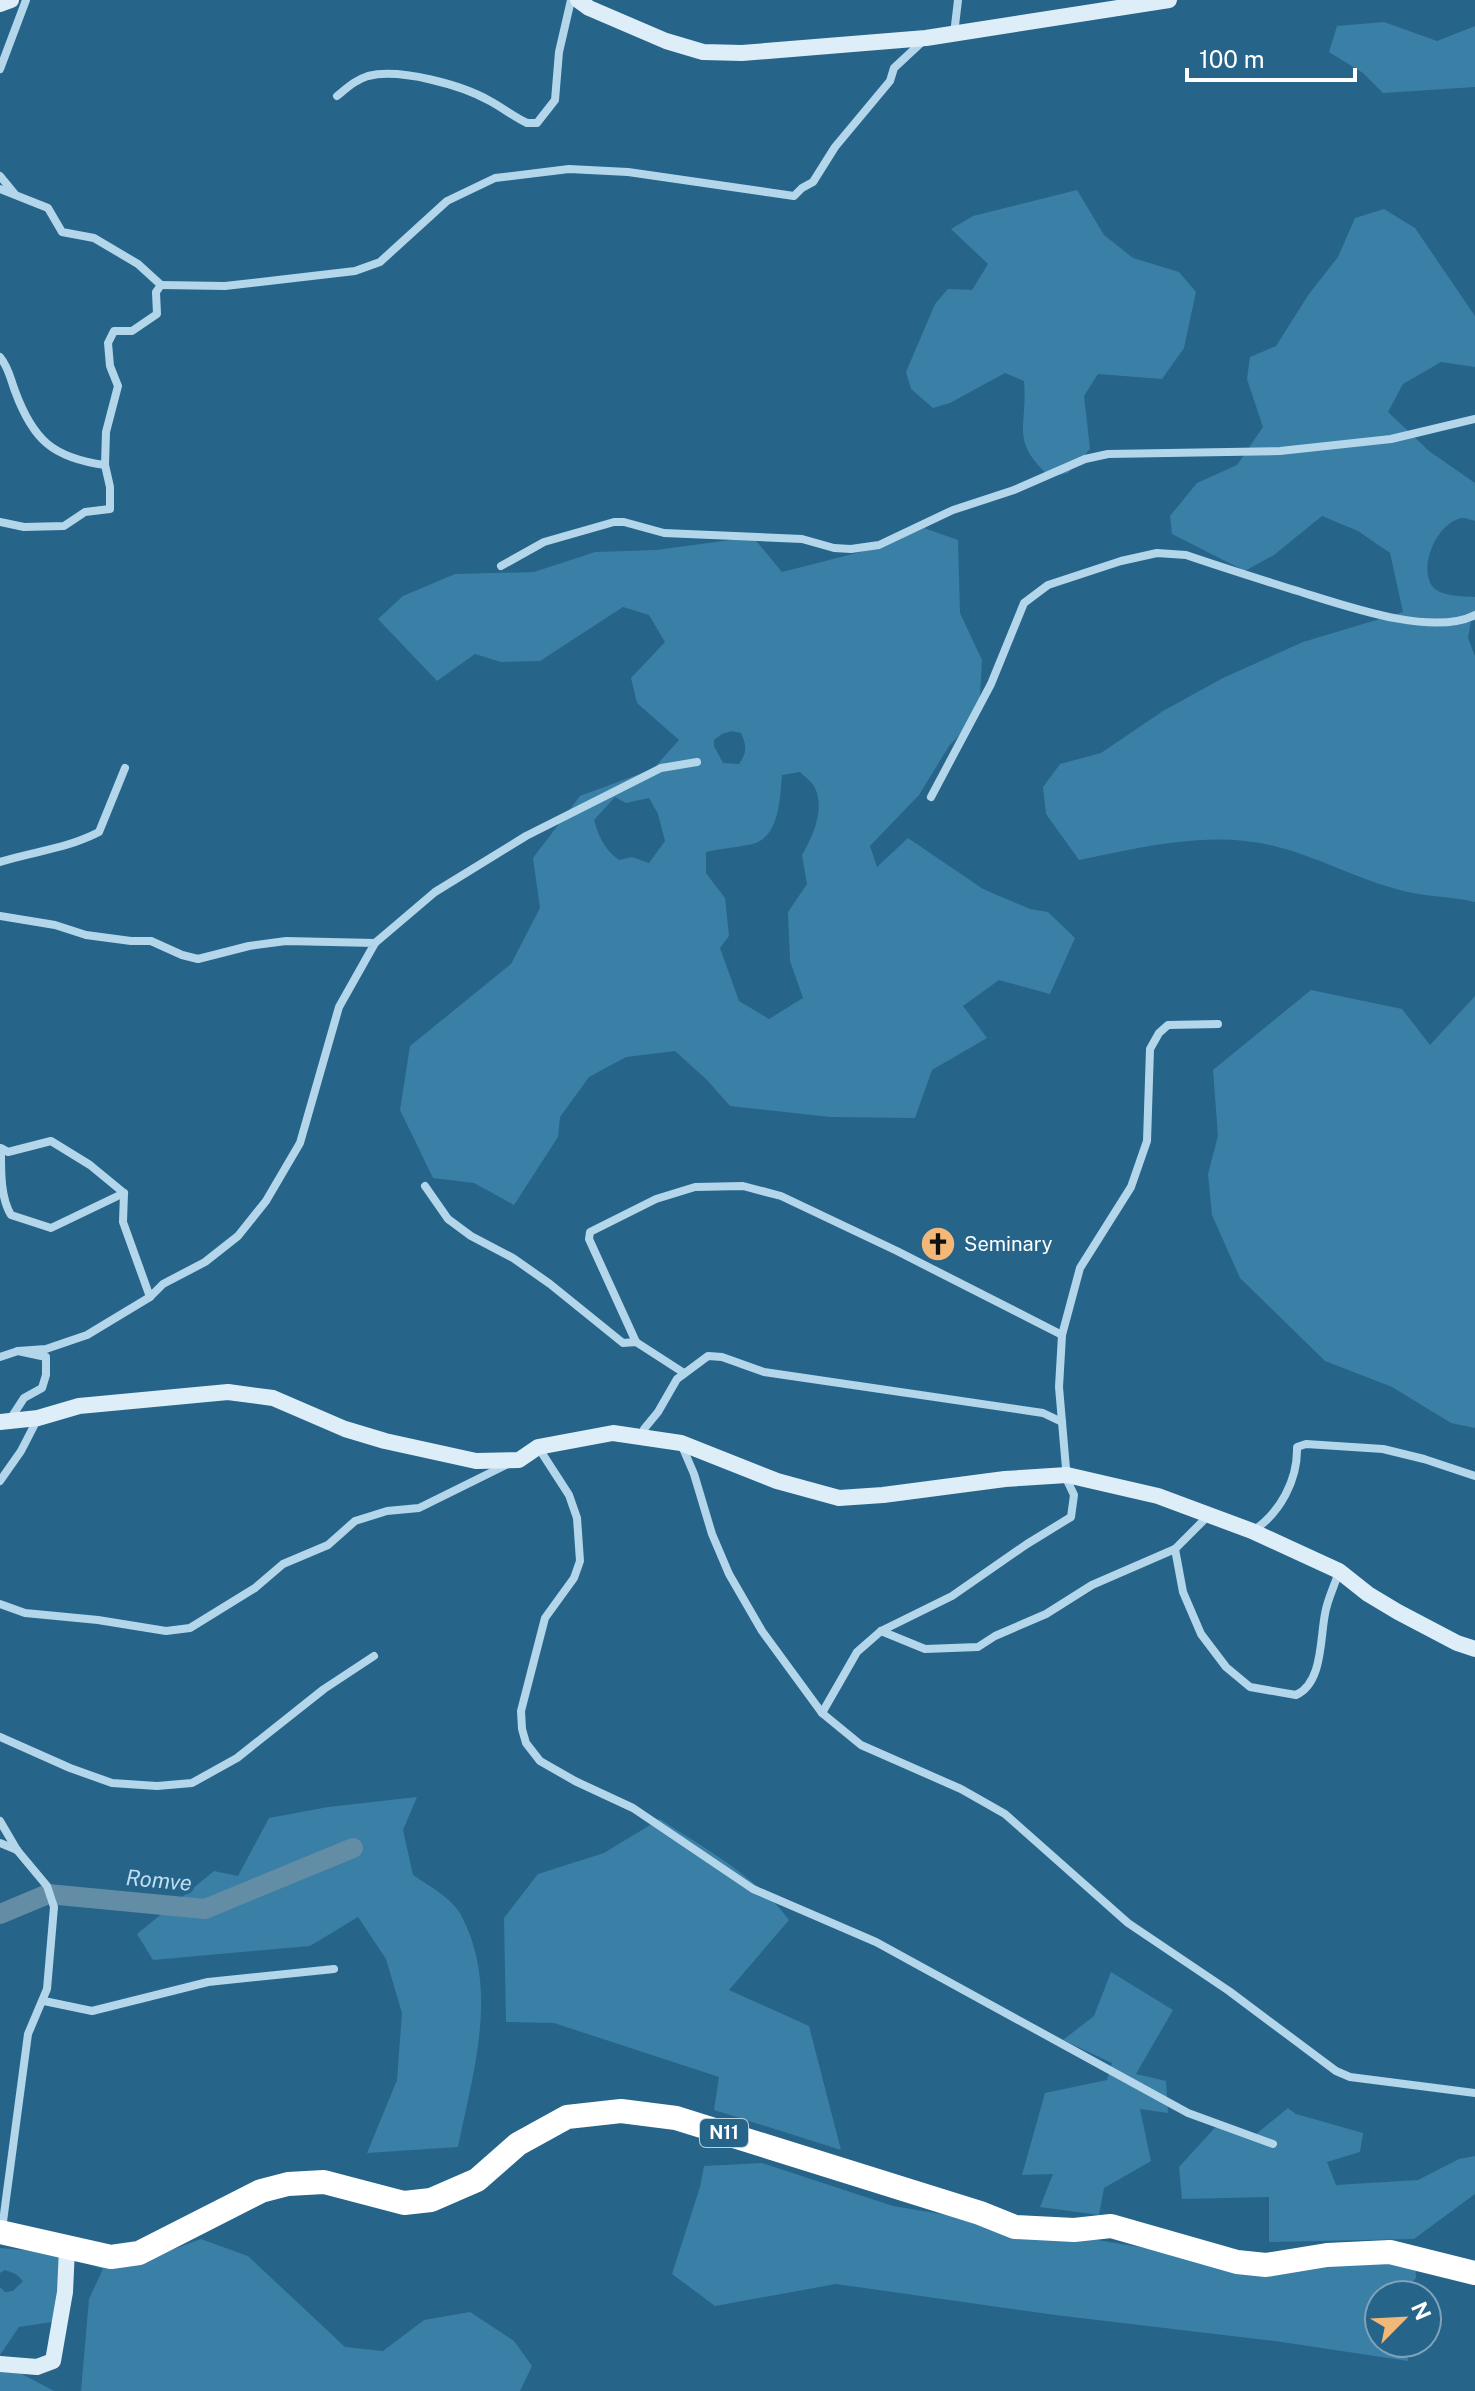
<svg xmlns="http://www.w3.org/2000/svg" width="1475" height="2391" font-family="'Public Sans',sans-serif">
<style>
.green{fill:#3a7fa6;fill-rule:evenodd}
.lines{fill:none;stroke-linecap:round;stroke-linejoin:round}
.river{stroke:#638ca5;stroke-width:20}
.street{stroke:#b3d6ea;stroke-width:8}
.secondary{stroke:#ddeef8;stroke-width:16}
.highway{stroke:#fff;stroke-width:24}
.labels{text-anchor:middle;stroke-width:8;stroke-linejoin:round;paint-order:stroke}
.shield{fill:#26648a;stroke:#bed0dc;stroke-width:2}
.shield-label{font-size:18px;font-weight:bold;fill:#fff}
.poi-label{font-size:20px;fill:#fff;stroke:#26648a;text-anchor:start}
.water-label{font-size:22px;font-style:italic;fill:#bfdff1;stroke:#26648a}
</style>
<rect width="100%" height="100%" fill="#26648a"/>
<g class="green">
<path d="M1384 22 1437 41 1475 26V87L1383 93 1363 73 1329 52 1337 26Z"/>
<path d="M1077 190 1104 235 1133 258 1179 272 1196 292 1184 348 1162 379 1098 374 1084 396 1090 449 1068 473 1050 477C1009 439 1028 429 1024 381L1005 373 950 403 933 408 911 389 906 372 935 304 948 289 972 290 988 264 951 229 973 216Z"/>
<path d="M1384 209 1415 228 1475 316V367L1441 362 1403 384 1388 412 1429 451 1475 483V521C1471 520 1467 518 1462 518 1438 522 1418 565 1432 586 1440 597 1464 596 1475 597V620L1471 621 1468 638 1475 656V902C1449 896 1421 897 1396 889 1355 878 1316 856 1274 846 1211 830 1142 847 1079 860L1046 814 1043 787 1060 764 1101 753 1163 711 1223 678 1303 642 1403 612 1390 553 1358 531 1322 516 1274 555 1245 571 1172 534 1170 516 1197 483 1237 465 1263 427 1247 379 1250 357 1276 346 1309 294 1338 257 1355 218Z"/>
<path d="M924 528 958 540 960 613 982 660 979 714 949 746 919 795 870 846 877 867 908 838 983 889 1030 909 1048 912 1075 938 1050 994 999 980 963 1006 987 1038 932 1070 915 1118 830 1117 730 1106 707 1080 675 1051 626 1057 589 1077 560 1117 558 1137 514 1205 474 1183 433 1178 400 1110 410 1046 511 964 540 908 533 858 580 796 653 769 679 740 637 703 631 678 665 642 649 615 623 607 540 661 501 662 475 654 437 681 378 619 403 596 455 574 534 572 595 552 656 550 753 537 782 572 884 546ZM732 731 741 733C747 746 747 753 739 764L723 763 714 746V740L722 734ZM800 772C804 776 811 781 814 786 826 808 813 836 802 855L807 884 788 912 790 961 803 998 769 1019 739 1001 720 948 729 936 725 898 706 873V852C718 849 747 846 756 843 780 833 780 797 782 775ZM615 797 626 803 649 798 658 814 665 841 649 863 632 857 619 860C604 849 599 837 594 820Z"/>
<path d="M1311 990 1402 1009 1430 1045 1475 996V1428L1451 1423 1392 1387 1325 1361 1240 1278 1212 1215 1208 1174 1218 1136 1213 1070Z"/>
<path d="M417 1797 403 1830 413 1875C429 1886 452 1898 461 1915 500 1988 473 2072 458 2147L367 2153 397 2080 402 2013 386 1959 358 1917 310 1946 153 1960 137 1934 214 1871 238 1876 269 1818 328 1807Z"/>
<path d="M660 1819C705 1849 756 1876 789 1920L729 1990 809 2026 841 2150 714 2110 719 2077 554 2023 506 2022 504 1918 538 1874 604 1853Z"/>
<path d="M1111 1972 1173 2010 1136 2074 1166 2081 1168 2113 1140 2109 1151 2161 1104 2188 1099 2215 1040 2207 1053 2174 1022 2175 1045 2093 1107 2080 1112 2063 1063 2040 1094 2016Z"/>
<path d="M1288 2108 1296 2114 1363 2133 1360 2152 1327 2162 1336 2185 1418 2180 1459 2159 1475 2156V2194L1414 2239 1269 2242V2197L1182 2199 1179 2167 1221 2121 1256 2134Z"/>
<path d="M762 2163 893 2206 1272 2269 1415 2257 1416 2278 1401 2295H1379V2343H1407L1408 2361 1275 2341 1055 2315 836 2284 715 2306 672 2274 700 2187 704 2166Z"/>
<path d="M201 2239 248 2256 345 2347 383 2351 424 2320 470 2312 514 2341 532 2366 520 2391H81L89 2299 103 2269 73 2259V2295L52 2322 19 2327 0 2355 24 2375 54 2391H0V2287L5 2292 13 2291 23 2281 16 2274 5 2270 0 2273V2248L144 2260Z"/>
</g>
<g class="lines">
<path class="river" d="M0 1914 48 1894 205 1909 353 1848"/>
<g class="street">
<path d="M954 34 958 0"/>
<path d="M0 69 26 0"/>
<path d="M337 96C347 88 355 80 368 76 400 68 462 85 490 101 503 108 514 117 527 123H537L555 100 559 52 571 0"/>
<path d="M0 176 14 193"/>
<path d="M0 189 48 208 62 232 94 238 138 264 161 285 156 292 157 314 132 331H114L108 343 110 366 118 386 106 432 105 465 110 487V509L85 512 64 526 24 527 0 522"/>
<path d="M161 285 225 286 355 271 380 262 447 201 495 178 569 169 628 172 794 196 802 188 813 182 835 147 890 81 894 68 923 41"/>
<path d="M0 357C9 368 10 378 15 391 33 440 53 458 105 465"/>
<path d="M501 566 544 542 614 522H624L664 533 802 539 834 548 851 549 879 545 953 510 1014 490 1085 459 1108 454 1280 451 1391 439 1475 419"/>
<path d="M931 797 991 684 1024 603 1048 585 1121 561 1157 553 1186 555C1221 567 1256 578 1291 589 1338 603 1430 638 1475 615"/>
<path d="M0 862C35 851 66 849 99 832L125 768"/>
<path d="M0 916 55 925 86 935 131 941H151L182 955 198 959 249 946 286 941 375 943 339 1007 300 1143 266 1201 238 1236 205 1262 163 1284 150 1297 87 1335 46 1349 18 1351 46 1357V1375L42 1388 24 1398 9 1421"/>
<path d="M375 943 435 892 526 836 661 768 697 762"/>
<path d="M51 1141 90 1165 124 1193 51 1228 11 1215C0 1197 1 1169 1 1148L8 1152Z"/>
<path d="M425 1186 448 1219 471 1236 513 1258 550 1284 623 1343 636 1342 684 1373"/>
<path d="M124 1193 123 1222 150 1297"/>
<path d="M636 1342 589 1239 590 1232 656 1199 695 1187 743 1186 781 1196 897 1251 1062 1335"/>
<path d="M0 1357 18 1351"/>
<path d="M647 1437 644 1429 658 1412 677 1379 708 1356 722 1357 764 1372 1043 1413 1062 1422"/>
<path d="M682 1446 694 1474 712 1534 729 1574 762 1631 822 1713 861 1745 961 1789 1005 1814 1128 1923 1229 1991 1336 2071 1350 2077 1475 2093"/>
<path d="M538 1447 569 1495 577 1518 580 1561 574 1578 545 1618 521 1711 522 1729 526 1743 540 1761 575 1781 633 1808 753 1889 876 1942 1188 2113 1273 2144"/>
<path d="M0 1481 21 1451 38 1418"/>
<path d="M1253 1531C1280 1513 1298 1480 1297 1447L1306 1444 1383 1449 1424 1459 1475 1476"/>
<path d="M1175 1549 1183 1592 1201 1634 1226 1667 1250 1687 1296 1695C1323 1683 1320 1638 1325 1614 1327 1600 1335 1585 1339 1571"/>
<path d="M0 1604 25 1613 98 1620 166 1631 190 1628 255 1588 283 1564 328 1545 355 1521 387 1511 419 1508 508 1464"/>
<path d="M881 1631 925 1649 978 1647 995 1636 1046 1614 1092 1585 1175 1549 1208 1516"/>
<path d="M822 1713 857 1652 881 1631 952 1596 1027 1544 1071 1517 1074 1495 1067 1480 1059 1387 1062 1335 1080 1268 1131 1187 1147 1141 1150 1049 1159 1033 1168 1025 1218 1024"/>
<path d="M0 1737 70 1768 112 1783 157 1786 192 1783 237 1758 324 1689 374 1656"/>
<path d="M0 1821 17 1850 47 1886 54 1907 47 1989 28 2034 2 2229"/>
<path d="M0 1843 17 1850"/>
<path d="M44 2001 92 2011 208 1982 334 1969"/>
</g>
<g class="secondary">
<path d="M578 0 589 8 666 41 703 52 742 53 926 38 1169 0"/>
<path d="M0 4 11 0"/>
<path d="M0 1422 38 1418 79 1406 228 1392 273 1398 345 1429 385 1441 476 1461 519 1460 538 1447 613 1433 681 1443 777 1481 839 1498 883 1495 1005 1479 1067 1475 1158 1496 1252 1531 1339 1571 1368 1594 1398 1612 1457 1643 1475 1649"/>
<path d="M0 2364 37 2367 53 2361 65 2292 67 2249"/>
</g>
<path class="highway" d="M0 2232 111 2257 139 2253 261 2191 288 2184 324 2182 404 2203 431 2200 477 2180 518 2144 567 2117 621 2111 676 2118 980 2213 1015 2227 1074 2230 1111 2226 1237 2262 1266 2265 1327 2255 1390 2252 1475 2273"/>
</g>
<defs>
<g id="church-disc" transform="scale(1.8)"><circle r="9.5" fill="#f3b877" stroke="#26648a"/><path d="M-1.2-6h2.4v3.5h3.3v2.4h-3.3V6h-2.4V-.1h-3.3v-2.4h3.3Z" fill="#111"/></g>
</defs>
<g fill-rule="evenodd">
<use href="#church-disc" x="938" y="1244"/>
</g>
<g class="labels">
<rect class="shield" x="700" y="2119" width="48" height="28" rx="6"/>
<g class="shield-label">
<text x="724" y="2139">N11</text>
</g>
<g class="poi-label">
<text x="964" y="1251">Seminary</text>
</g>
<g class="water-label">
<text transform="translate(159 1880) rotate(5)" y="8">Romve</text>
</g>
</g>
<g transform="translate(1403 2319) rotate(66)"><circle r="38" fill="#26648a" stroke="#7da2b9" stroke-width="2"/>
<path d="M0-6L14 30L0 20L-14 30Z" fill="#f3b877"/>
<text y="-12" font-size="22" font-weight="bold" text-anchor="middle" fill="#ffffff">N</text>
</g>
<path d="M1187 68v12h168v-12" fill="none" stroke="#ffffff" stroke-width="4"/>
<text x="1199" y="68" font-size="24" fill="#ffffff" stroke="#26648a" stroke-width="6" paint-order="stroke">100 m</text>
</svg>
